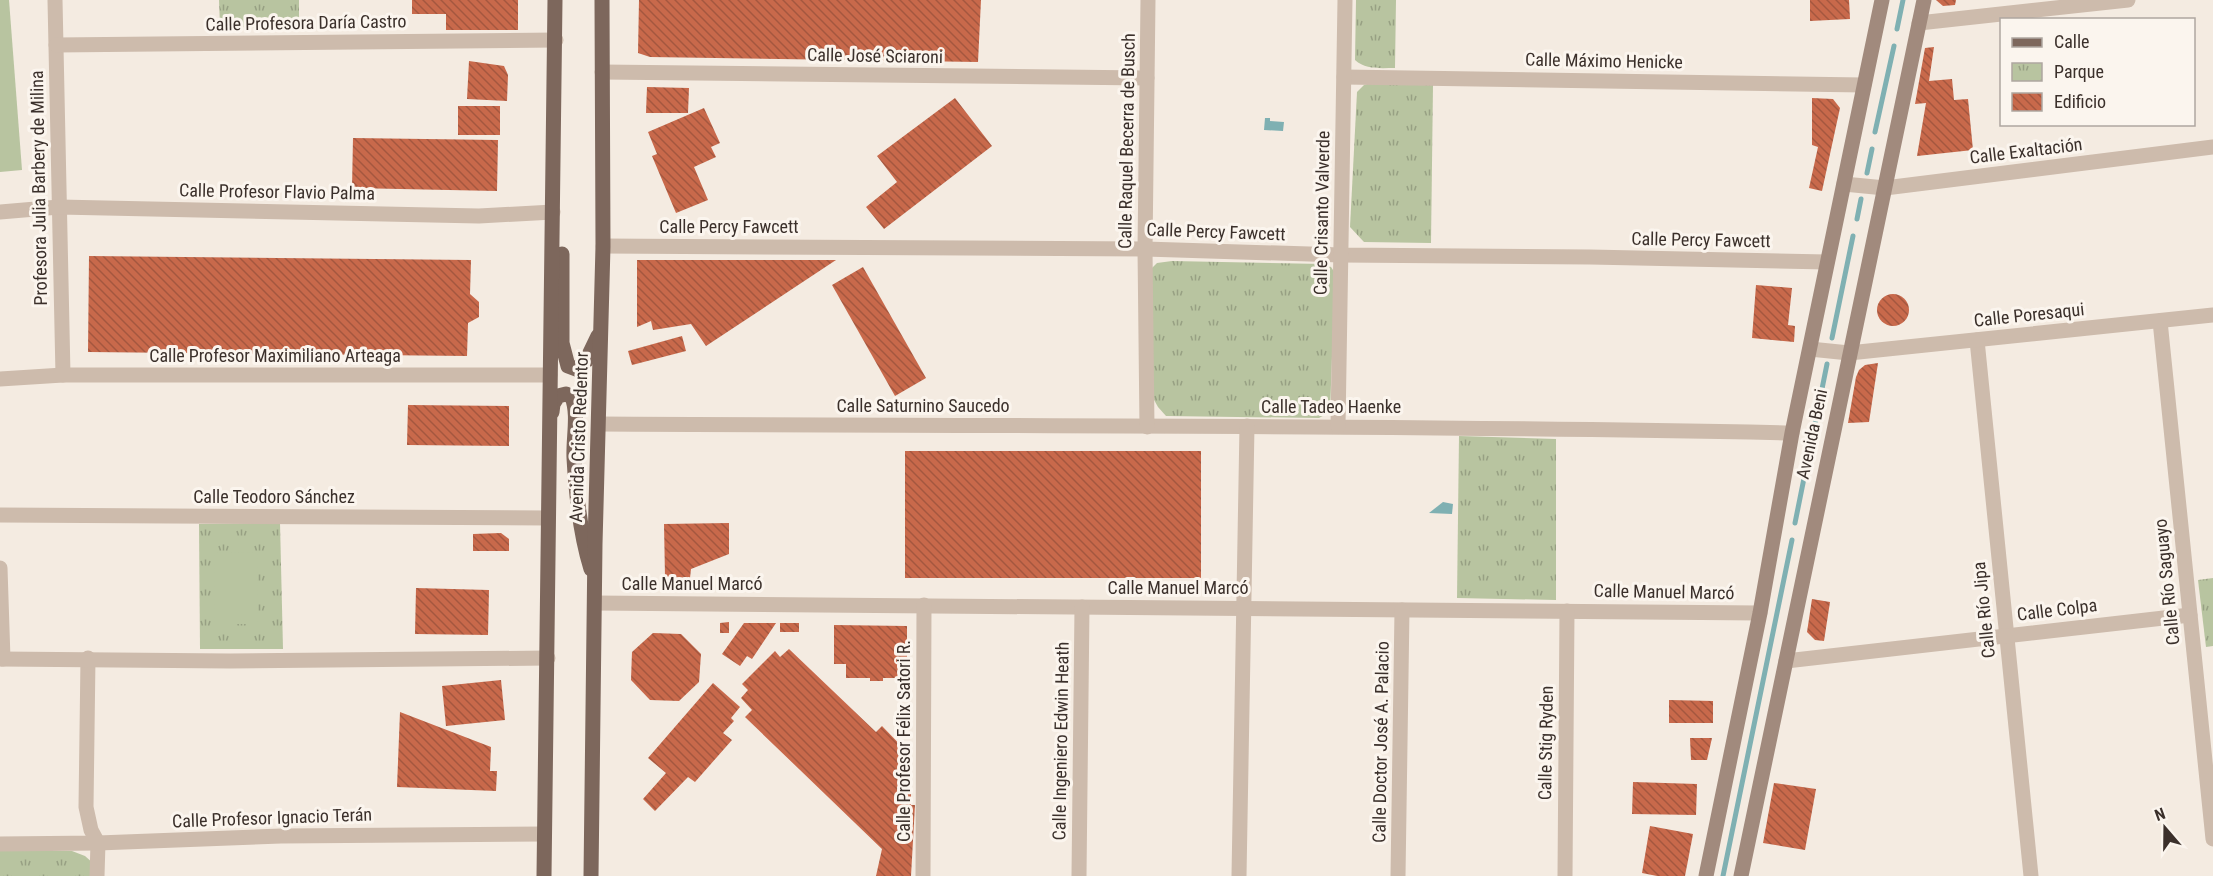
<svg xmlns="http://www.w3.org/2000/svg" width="2213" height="876" font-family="'Roboto Condensed',sans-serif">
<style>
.park{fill:url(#park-tufts)}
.pitch{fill:#b8c4a0}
.water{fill:#7fb0b2}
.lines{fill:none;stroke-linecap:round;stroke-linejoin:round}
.stream{stroke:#7fb0b2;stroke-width:5}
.building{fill:url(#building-back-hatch)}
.street{stroke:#cdbbac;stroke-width:15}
.secondary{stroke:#a18a7d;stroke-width:15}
.primary{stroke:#7d675c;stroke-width:15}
.labels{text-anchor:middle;stroke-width:6;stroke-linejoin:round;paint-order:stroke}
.street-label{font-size:18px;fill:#3b302b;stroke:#fbf5ee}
</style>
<defs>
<pattern id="park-tufts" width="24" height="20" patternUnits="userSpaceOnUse" patternTransform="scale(1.5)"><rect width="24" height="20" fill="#b8c4a0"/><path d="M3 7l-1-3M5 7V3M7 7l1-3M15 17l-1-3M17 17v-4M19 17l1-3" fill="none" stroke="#97a083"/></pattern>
<pattern id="building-back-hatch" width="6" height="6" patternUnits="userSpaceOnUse" patternTransform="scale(1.5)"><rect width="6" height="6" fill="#c8694b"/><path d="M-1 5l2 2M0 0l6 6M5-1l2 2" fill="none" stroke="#a4573f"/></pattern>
</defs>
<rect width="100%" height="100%" fill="#f4ebe1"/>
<g class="park">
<path d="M219 0H299V30L220 26Z"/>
<path d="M1356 0H1396L1395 68C1381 68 1366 70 1355 60Z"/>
<path d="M1371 83 1433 85 1431 243 1364 242 1350 227 1357 92 1364 85Z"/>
<path d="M1172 261 1323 264 1331 267 1335 273 1330 412 1319 418 1166 416 1158 407 1153 398 1151 269 1157 263Z"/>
<path d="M1459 436 1556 439V600L1457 598Z"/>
<path d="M280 523 283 649H200L199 524Z"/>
<path d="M2213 578V646L2206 647 2198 580Z"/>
<path d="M0 851H72L85 856 94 864V876H0Z"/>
</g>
<g class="pitch">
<path d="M0 0H9L22 170 0 172Z"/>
<path d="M257 552 258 624H215L214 553Z"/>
</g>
<g class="water">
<path d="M1265 118H1270V121L1284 122 1283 131 1264 130Z"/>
<path d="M1443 502 1453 504 1452 514 1429 513Z"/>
</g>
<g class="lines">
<g class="stream">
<path d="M1897 29 1903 0"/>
<path d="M1875 132 1894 46"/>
<path d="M1867 173 1872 149"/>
<path d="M1857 219 1861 199"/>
<path d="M1832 338 1853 236"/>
<path d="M1795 523 1827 364"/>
<path d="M1723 876 1792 540"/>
</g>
</g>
<g class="building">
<path d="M412 0H518V30H446V14H412Z"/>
<path d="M639 0H981L978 62 650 57 638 53Z"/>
<path d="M1810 0H1849L1850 19 1810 21Z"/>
<path d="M1936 0H1956L1955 5 1943 6Z"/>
<path d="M1934 47 1929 81 1952 79 1954 100 1968 99 1973 150 1917 156 1926 103 1915 104 1925 48Z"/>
<path d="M469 61 504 66 508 75 507 101 467 99Z"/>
<path d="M647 87 689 88 688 113H646Z"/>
<path d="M955 98 992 146 884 229 866 207 897 182 877 156Z"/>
<path d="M1812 98 1833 99 1840 108 1822 191 1809 188 1818 147 1812 145Z"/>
<rect x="458" y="106" width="42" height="29"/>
<path d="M704 108 720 143 711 147 716 157 694 167 708 200 676 213 652 156 657 154 648 132Z"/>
<path d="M353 138 498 140 497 191 352 188Z"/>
<path d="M89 256 471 260 470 294 479 302V317L468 323 467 356 88 352Z"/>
<path d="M637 260H836L706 346 691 324 653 330 651 321 637 327Z"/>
<path d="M863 267 926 378 895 396 832 285Z"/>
<path d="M1756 285 1792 288 1788 325 1795 326 1794 342 1752 338Z"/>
<circle cx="1893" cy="310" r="16"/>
<path d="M682 336 686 351 632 365 628 351Z"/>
<path d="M1878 363 1869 422 1848 423 1856 377 1859 370 1865 365Z"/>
<path d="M408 405 509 406V446L407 445Z"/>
<rect x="905" y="451" width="296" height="127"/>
<path d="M729 523V554L691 569 690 578 665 577 664 524Z"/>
<path d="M501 533 509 539V551H473V534Z"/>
<path d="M416 588 489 590 488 635 415 634Z"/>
<path d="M1812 599 1830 602 1824 641 1815 640 1807 632Z"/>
<path d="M729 622V633H720V623Z"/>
<path d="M744 623H776L752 659 747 656 740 666 722 654Z"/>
<rect x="780" y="623" width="19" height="9"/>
<path d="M834 625 907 626V678H883V681H870V678H846V664H834Z"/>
<path d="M653 633 681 634 701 654 699 682 679 701 650 700 631 680 632 652Z"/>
<path d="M789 649 876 732 882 726 911 756V805H915L911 876H876L882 849 745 717 752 710 741 698 748 690 742 684 775 651 780 657Z"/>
<path d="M501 680 505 720 446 726 442 686Z"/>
<path d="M713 683 740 707 731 718 734 721 723 733 732 740 695 782 688 777 655 811 643 799 666 773 648 758Z"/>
<path d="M1669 700 1713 701V723H1669Z"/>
<path d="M400 712 491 747 490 771H497L496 791 397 787Z"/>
<path d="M1690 738H1712L1707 760H1691Z"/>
<path d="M1633 782 1697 784 1696 815 1632 814Z"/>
<path d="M1774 783 1816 789 1805 850 1763 843Z"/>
<path d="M1650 826 1693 834 1685 876H1657L1642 873Z"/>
</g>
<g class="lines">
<g class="street">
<path d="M55 0 63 375"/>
<path d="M1919 23 2128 0"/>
<path d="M56 45 556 40"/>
<path d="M602 72 1147 78"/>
<path d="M1344 77 1864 85"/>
<path d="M1844 184 1885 188 2213 147"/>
<path d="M0 212 59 207 479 216 553 212"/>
<path d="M603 246 1145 249 1341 255 1590 257 1827 262"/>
<path d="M2160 321 2213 839"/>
<path d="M1977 340 2031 876"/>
<path d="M1810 349 1849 353 2213 315"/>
<path d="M0 379 63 375H550"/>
<path d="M600 424C997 426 1395 425 1792 433"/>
<path d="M1338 426 1345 0"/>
<path d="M1147 427 1145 249 1148 0"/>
<path d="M0 515 548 518"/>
<path d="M0 568 3 659"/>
<path d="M595 603 1760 613"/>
<path d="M88 658 86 807 91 830 98 843 97 876"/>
<path d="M0 659 230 661 548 658"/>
<path d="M1786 661 2190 615"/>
<path d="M0 844 98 843 281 836 544 834"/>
<path d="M923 876 924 605"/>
<path d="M1079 876 1082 607"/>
<path d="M1239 876 1247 426"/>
<path d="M1398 876 1402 610"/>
<path d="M1565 876 1567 611"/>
</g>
<g class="secondary">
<path d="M1706 876 1760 613 1792 433 1882 0"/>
<path d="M1741 876 1924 0"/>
</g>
<g class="primary">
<path d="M562 254V343L568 366 576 369 586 361 598 336"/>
<path d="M552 412 553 404 558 396 566 394 572 397C579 415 573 438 574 458 576 494 580 534 591 569"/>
<path d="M544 876 555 0"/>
<path d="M591 876 595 544 603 246 602 0"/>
</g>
</g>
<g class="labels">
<g class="street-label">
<text transform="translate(306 23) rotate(-1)" y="6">Calle Profesora Daría Castro</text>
<text transform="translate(875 56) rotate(1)" y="6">Calle José Sciaroni</text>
<text transform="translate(1604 61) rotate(1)" y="6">Calle Máximo Henicke</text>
<text transform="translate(1127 141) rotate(-89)" y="6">Calle Raquel Becerra de Busch</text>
<text transform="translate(2026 151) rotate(-7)" y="6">Calle Exaltación</text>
<text transform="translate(39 188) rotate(-91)" y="6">Profesora Julia Barbery de Milina</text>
<text transform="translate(277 192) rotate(1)" y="6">Calle Profesor Flavio Palma</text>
<text transform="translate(1322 213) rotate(-89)" y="6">Calle Crisanto Valverde</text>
<text x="729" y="233">Calle Percy Fawcett</text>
<text transform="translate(1216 232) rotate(2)" y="6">Calle Percy Fawcett</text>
<text transform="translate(1701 240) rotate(1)" y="6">Calle Percy Fawcett</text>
<text transform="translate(2029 315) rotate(-6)" y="6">Calle Poresaqui</text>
<text x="275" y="362">Calle Profesor Maximiliano Arteaga</text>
<text x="923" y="412">Calle Saturnino Saucedo</text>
<text x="1331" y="413">Calle Tadeo Haenke</text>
<text transform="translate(1812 434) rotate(-78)" y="6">Avenida Beni</text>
<text transform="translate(579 437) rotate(-88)" y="6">Avenida Cristo Redentor</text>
<text x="274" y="503">Calle Teodoro Sánchez</text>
<text transform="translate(2167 582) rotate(-96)" y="6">Calle Río Saguayo</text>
<text x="692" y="590">Calle Manuel Marcó</text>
<text x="1178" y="594">Calle Manuel Marcó</text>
<text transform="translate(1664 592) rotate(1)" y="6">Calle Manuel Marcó</text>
<text transform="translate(1984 610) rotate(-96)" y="6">Calle Río Jipa</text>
<text transform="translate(2057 610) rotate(-7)" y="6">Calle Colpa</text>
<text transform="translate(904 741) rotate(-90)" y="6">Calle Profesor Félix Satori R.</text>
<text transform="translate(1061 741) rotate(-89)" y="6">Calle Ingeniero Edwin Heath</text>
<text transform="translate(1381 742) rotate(-89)" y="6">Calle Doctor José A. Palacio</text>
<text transform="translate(1546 743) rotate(-89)" y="6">Calle Stig Ryden</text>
<text transform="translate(272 818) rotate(-2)" y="6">Calle Profesor Ignacio Terán</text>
</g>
</g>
<rect x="2000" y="18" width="195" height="108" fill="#fbf5ee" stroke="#aea6a0" stroke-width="1.5"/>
<rect x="2012" y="38" width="30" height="9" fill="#7d675c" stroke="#aea6a0" stroke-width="1.5"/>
<text x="2054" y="48" font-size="18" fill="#3b302b">Calle</text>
<rect x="2012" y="63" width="30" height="18" fill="url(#park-tufts)" stroke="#aea6a0" stroke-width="1.5"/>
<text x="2054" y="78" font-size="18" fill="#3b302b">Parque</text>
<rect x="2012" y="93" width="30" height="18" fill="url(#building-back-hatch)" stroke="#aea6a0" stroke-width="1.5"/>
<text x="2054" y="108" font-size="18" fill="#3b302b">Edificio</text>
<g transform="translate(2165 828) rotate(340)" stroke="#fbf5ee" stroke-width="4.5" paint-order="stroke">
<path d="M0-4.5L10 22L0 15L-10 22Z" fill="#3b302b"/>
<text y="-9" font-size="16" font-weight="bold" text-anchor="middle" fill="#3b302b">N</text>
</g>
</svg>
